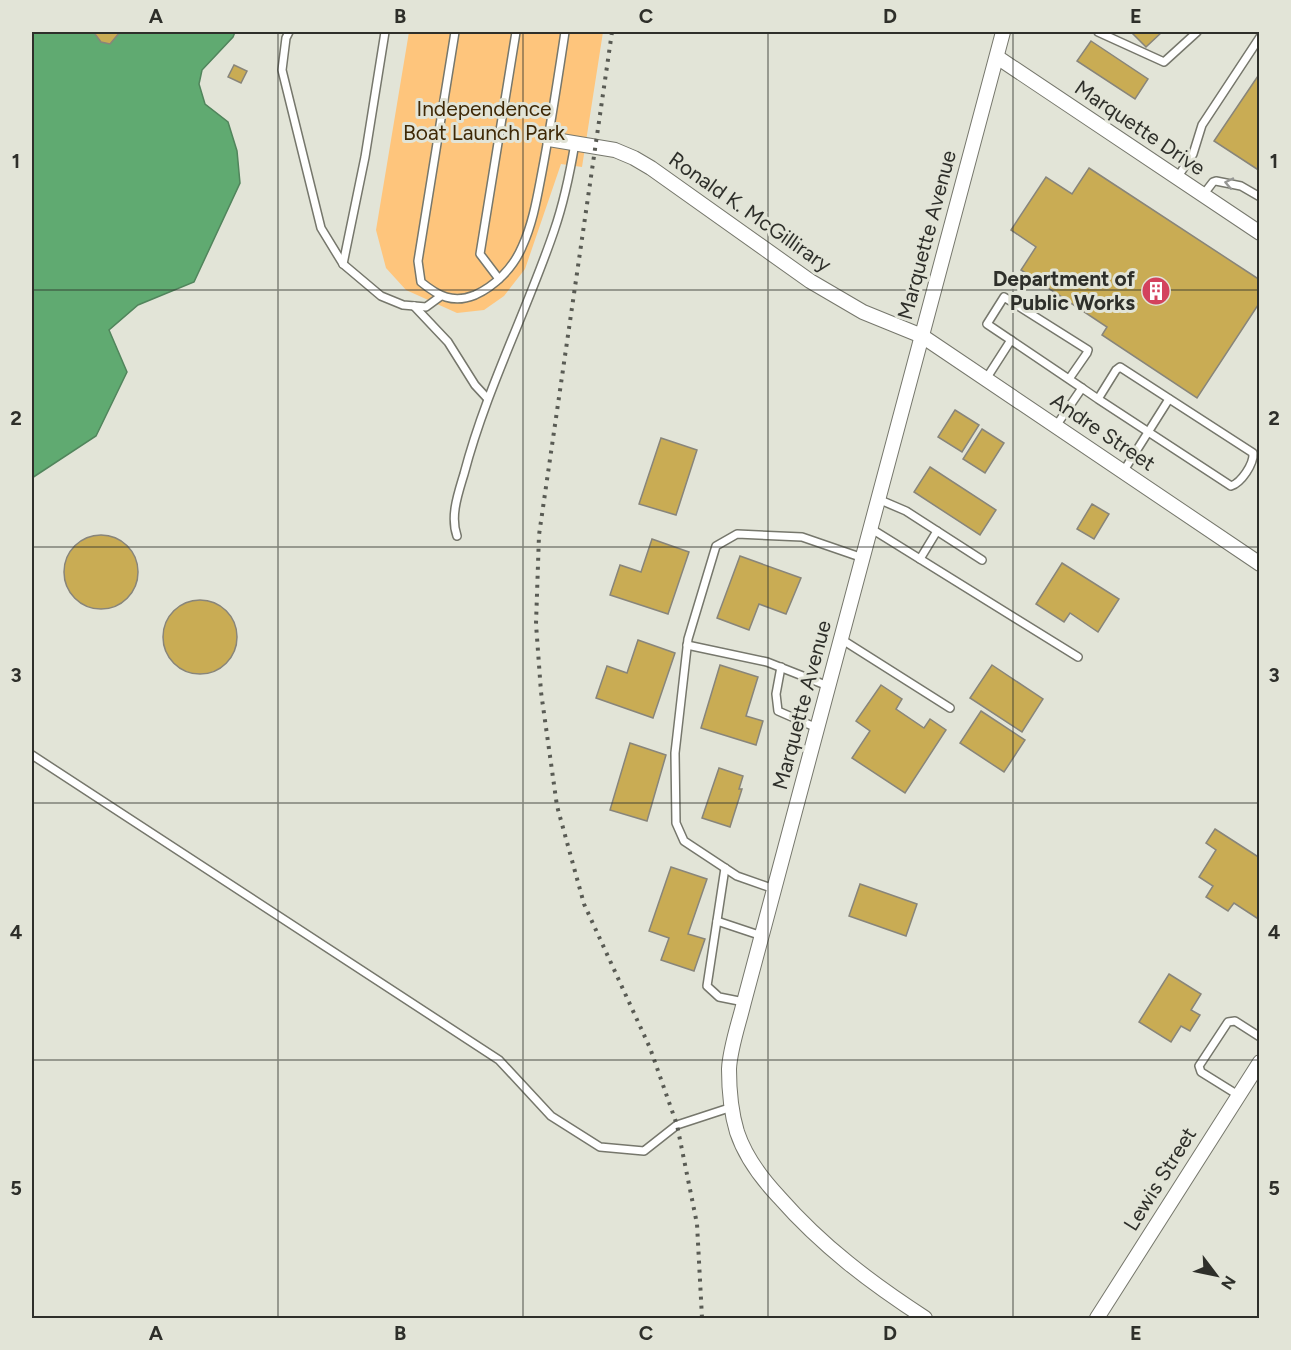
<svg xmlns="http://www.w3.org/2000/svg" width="1291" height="1350" font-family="Figtree,sans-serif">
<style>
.green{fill:#fec57c}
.water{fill:#60aa71;stroke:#51855c;stroke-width:1.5}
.building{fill:#c9ac54;stroke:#88857a;stroke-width:1.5}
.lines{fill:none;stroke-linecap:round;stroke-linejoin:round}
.service-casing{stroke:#76776c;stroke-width:10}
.minor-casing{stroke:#76776c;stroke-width:16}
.service{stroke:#fff;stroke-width:7}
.minor{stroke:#fff;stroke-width:14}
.rail{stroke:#595b54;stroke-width:4;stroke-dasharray:3 6;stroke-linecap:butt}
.oneway{stroke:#969794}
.grid{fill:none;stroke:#2e2f2a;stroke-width:1.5;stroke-opacity:0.55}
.labels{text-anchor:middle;stroke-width:6;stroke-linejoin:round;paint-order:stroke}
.park-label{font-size:21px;fill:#3e2806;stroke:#e2e4d7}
.street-label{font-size:21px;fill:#2e2f2a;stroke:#e2e4d7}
.poi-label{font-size:21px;font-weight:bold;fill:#2e2f2a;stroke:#e2e4d7;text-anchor:end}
.neatline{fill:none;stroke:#2e2f2a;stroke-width:2}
.grid-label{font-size:20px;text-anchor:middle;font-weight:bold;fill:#2e2f2a}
</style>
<rect width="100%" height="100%" fill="#e2e4d7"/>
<path class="green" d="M409 32H603L582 167 561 164 525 269 504 296 484 310 457 313 406 290 386 268 376 230Z"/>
<path class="water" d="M32 32H235L233 37 202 70 199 84 205 104 228 122 237 151 240 183 194 282 138 305 109 330 127 372 96 436 32 478Z"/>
<g class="building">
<path d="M96 32H120L110 44 101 42 95 34Z"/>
<path d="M1131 32H1162L1146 47Z"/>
<path d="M1091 41 1148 79 1135 99 1077 61Z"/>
<path d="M234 65 247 71 241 83 228 77Z"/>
<path d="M1260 73V171L1214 141Z"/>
<path d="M1089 168 1260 280V302L1197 398 1102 335 1107 327 1021 270 1036 247 1011 230 1046 177 1072 194Z"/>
<path d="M955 410 979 425 962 452 938 437Z"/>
<path d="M982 429 1004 443 985 473 963 459Z"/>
<path d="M661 438 697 450 676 515 639 504Z"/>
<path d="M930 467 996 510 980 535 914 492Z"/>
<path d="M1092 504 1109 514 1094 539 1077 529Z"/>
<circle cx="101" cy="572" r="37"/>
<path d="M652 539 689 552 668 614 610 595 620 565 641 572Z"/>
<path d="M740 556 801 578 786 614 759 604 749 630 717 618Z"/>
<path d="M1062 563 1119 599 1098 632 1070 613 1064 622 1036 604Z"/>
<circle cx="200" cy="637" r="37"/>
<path d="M638 640 675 653 653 718 596 698 607 666 627 673Z"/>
<path d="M720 665 758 677 746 716 763 721 756 745 701 728Z"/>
<path d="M992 665 1043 699 1022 732 970 698Z"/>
<path d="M881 685 902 699 896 709 924 728 930 719 946 730 905 793 852 758 870 731 856 721Z"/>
<path d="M981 711 1025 740 1004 772 960 743Z"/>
<path d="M630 743 666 755 647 821 610 810Z"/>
<path d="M719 768 743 776 739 789H742L730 827 702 818Z"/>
<path d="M1215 829 1260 858V920L1234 903 1228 911 1206 897 1213 886 1199 877 1216 850 1206 843Z"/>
<path d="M671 867 707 879 688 934 705 939 694 971 661 960 669 938 649 931Z"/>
<path d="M860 884 917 904 906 936 849 916Z"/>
<path d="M1169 974 1201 994 1191 1010 1200 1015 1190 1031 1181 1026 1171 1042 1139 1022Z"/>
</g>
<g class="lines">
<g class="service-casing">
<g id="service">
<path d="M289 32 286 38 282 70 321 228 343 264 381 296 403 305 426 307 441 296"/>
<path d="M455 32 418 261 421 282C438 296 453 304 475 295 495 286 513 268 522 247 533 223 537 198 542 172 551 125 558 78 565 32"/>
<path d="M1098 32 1164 62 1197 32"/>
<path d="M1177 178 1193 154 1202 125 1260 37"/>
<path d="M1203 195 1213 182 1216 181 1241 186 1260 197"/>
<path d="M343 264 365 157 385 32"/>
<path d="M499 279 480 254 516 32"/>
<path d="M414 306 448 342 475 385 487 398"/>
<path d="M986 379 1011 340"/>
<path d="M1069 379 1087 353 1088 350 1004 297 987 324 1082 388"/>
<path d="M1056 426 1082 388 1098 399 1231 486C1241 483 1254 464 1253 453L1120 367 1116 370 1098 399"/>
<path d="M1123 472 1169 399"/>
<path d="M878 499 906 511 982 560"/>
<path d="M870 528 1078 657"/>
<path d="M457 536C450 516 458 494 464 474 486 390 526 313 554 231 564 202 570 173 575 143"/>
<path d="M920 559 937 531"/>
<path d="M841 639 950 708"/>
<path d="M687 645 767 662 828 686"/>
<path d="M781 667 776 694 778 711 817 728"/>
<path d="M32 755 499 1060 551 1116 600 1147 644 1151 677 1125 732 1107"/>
<path d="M725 868 707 986 719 997 744 1002"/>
<path d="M774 889 737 876 684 841 676 823 675 753 688 639 716 546 737 534 802 537 863 558"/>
<path d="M717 921 762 936"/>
<path d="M1238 1095 1201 1072 1199 1066 1228 1022 1235 1021 1260 1037"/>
</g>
</g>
<g class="minor-casing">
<g id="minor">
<path d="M997 57 1260 233"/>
<path d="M549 139 615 150 634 158 651 168 810 281 863 312 922 336 1260 564"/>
<path d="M925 1318C871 1283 822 1246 779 1197 762 1179 745 1156 737 1132 731 1112 729 1090 729 1069 730 1048 739 1023 744 1002L1003 32"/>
<path d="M1097 1318 1260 1062"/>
</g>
</g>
<use href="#service" class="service"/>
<use href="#minor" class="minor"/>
<path class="rail" d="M612 32 539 535 536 624 541 692 557 806 584 904 650 1048 677 1125 697 1224 702 1318"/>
</g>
<defs><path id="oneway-chevron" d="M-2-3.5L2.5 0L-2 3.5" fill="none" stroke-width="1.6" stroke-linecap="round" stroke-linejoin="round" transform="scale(1.5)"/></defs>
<use class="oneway" href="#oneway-chevron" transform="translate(1229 183) rotate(-168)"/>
<path class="grid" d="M278 32V1318M523 32V1318M768 32V1318M1013 32V1318M32 290H1260M32 547H1260M32 803H1260M32 1060H1260"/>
<defs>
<g id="building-disc" transform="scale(1.5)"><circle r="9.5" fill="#d3425d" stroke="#e2e4d7"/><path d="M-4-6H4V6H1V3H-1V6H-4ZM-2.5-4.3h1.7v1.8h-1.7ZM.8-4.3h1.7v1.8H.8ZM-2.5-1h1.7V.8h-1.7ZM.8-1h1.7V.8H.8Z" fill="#fff"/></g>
</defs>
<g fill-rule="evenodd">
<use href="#building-disc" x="1156" y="291"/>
</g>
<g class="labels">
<g class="park-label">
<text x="484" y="116">Independence<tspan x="484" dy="24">Boat Launch Park</tspan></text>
</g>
<g class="street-label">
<text transform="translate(1140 128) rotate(34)" y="7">Marquette Drive</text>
<text transform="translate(750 212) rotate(35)" y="7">Ronald K. McGillirary</text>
<text transform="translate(927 235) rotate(-75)" y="7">Marquette Avenue</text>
<text transform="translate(1103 432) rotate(34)" y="7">Andre Street</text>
<text transform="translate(802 705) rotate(-75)" y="7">Marquette Avenue</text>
<text transform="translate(1160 1179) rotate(-58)" y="7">Lewis Street</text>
</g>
<g class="poi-label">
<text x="1135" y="286">Department of<tspan x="1135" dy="24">Public Works</tspan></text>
</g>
</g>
<rect width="1291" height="1350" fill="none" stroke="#e2e4d7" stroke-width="66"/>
<g transform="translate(1216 1275) rotate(122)" stroke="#e2e4d7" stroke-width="4.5" paint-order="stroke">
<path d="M0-4.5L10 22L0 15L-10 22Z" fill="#2e2f2a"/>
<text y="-9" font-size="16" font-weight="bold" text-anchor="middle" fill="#2e2f2a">N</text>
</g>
<rect x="33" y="33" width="1225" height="1284" class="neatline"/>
<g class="grid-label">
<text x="156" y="23">A</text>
<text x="400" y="23">B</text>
<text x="646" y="23">C</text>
<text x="890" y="23">D</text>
<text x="1136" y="23">E</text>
<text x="16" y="168">1</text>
<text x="1274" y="168">1</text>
<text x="16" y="425">2</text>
<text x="1274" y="425">2</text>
<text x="16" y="682">3</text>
<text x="1274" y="682">3</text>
<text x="16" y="939">4</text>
<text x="1274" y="939">4</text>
<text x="16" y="1195">5</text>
<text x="1274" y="1195">5</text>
<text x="156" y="1340">A</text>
<text x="400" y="1340">B</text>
<text x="646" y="1340">C</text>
<text x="890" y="1340">D</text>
<text x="1136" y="1340">E</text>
</g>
</svg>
